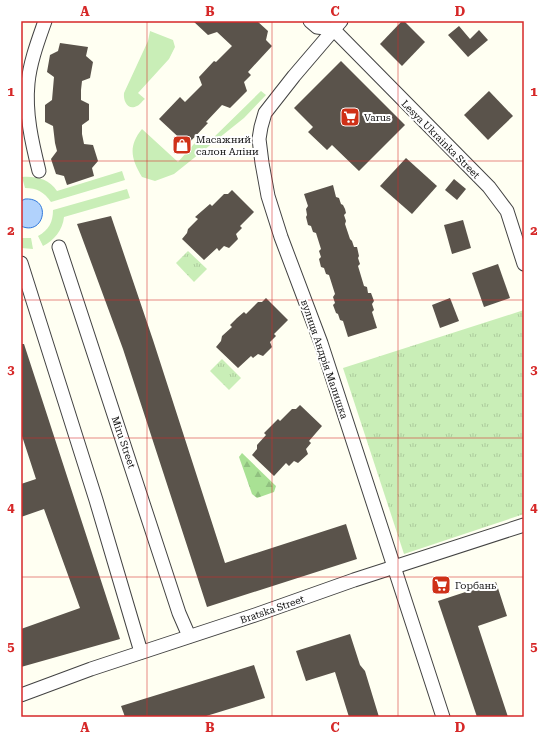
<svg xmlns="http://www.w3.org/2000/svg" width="545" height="738" font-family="'Roboto Serif',serif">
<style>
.grass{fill:#c9eeb7}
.forest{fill:url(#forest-firs)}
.park{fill:url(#park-tufts)}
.water{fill:#b1d2fc;stroke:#3078db}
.building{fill:#5a534b}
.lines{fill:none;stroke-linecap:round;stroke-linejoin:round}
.street-casing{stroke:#434343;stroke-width:15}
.street{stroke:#fff;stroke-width:13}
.grid{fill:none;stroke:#d62828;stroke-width:1;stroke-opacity:0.55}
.labels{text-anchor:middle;stroke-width:4;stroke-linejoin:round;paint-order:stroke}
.poi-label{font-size:10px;fill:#101010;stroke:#fff;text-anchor:start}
.street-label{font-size:10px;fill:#101010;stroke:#fff}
.neatline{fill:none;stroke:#d62828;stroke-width:1.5}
.grid-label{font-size:13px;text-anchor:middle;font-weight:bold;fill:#d62828}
</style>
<defs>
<pattern id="forest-firs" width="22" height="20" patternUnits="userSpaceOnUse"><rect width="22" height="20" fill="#a9e194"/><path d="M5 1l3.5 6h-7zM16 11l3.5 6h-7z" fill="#90c07f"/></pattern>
<pattern id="park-tufts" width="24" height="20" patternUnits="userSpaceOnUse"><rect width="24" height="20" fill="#c9eeb7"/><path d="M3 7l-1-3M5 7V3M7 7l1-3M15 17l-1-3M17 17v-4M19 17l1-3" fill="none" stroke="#accb9c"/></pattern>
</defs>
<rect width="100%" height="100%" fill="#fffff2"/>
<g class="grass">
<path d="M150 31 173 40 175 47 169 59 138 93 145 99C142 101 140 105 137 106 128 111 123 101 124 93L148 41Z"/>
<path d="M261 91 266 95 244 118 174 174 155 181 142 177C131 159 128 146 142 129L178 162 201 136 209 142Z"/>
<path d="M122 171 125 180 51 202C44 192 37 188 25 188L22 177C36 176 49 179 57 191Z"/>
<path d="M127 189 130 198 64 217C63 229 54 241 43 246L38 236C49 230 53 222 53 210Z"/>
<path d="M21 238H31L33 249 21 248Z"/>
</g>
<path class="forest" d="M242 453 276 486 274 492 257 498 252 494 239 457Z"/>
<g class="park">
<path d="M188 251 207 269 194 282 176 263Z"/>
<path d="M524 310V514L404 554 343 368Z"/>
<path d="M222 359 241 378 229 390 210 371Z"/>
</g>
<path class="water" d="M25 199C53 197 44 237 21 226V201Z"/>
<g class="building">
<path d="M193 21H257L268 31 266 40 272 46 248 72 251 75 244 82 247 91 230 108 222 105 206 122 208 123 187 145 159 119 180 97 185 102 202 85 199 77 214 61 216 62 232 46 217 32 208 35Z"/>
<path d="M402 21H404L425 42 402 66 380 44Z"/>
<path d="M459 26 470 39 479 30 488 40 468 57 448 35Z"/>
<path d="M60 43 88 47 86 56 93 62 90 78 82 81 81 90V100L89 104V120L82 125V134L84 144 93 145 98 161 92 168 94 176 67 185 64 176 56 174 51 159 57 151 55 143 53 126 45 122V105L52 100 54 77 47 72 50 55 58 51Z"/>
<path d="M341 61 405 125 359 171 332 145 327 150 308 132 313 127 294 108Z"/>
<path d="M489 91 513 116 488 140 464 115Z"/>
<path d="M406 158 437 186 412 214 380 186Z"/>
<path d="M454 179 466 189 457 200 445 190Z"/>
<path d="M333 185 336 197 339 198 341 204 343 205 345 209 346 213 344 215 346 221 345 224 350 239 352 241 354 247H357L359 256 358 258 360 264 358 266 364 286 367 287 368 293H371L374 301 372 304 374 310 372 312 377 328 348 337 343 321 340 320 338 314 336 313 333 305 335 303 333 297 335 294 329 275 326 274 324 268 321 267 319 259 321 257 319 251 321 249 316 233 313 232 311 226 308 225 306 217 307 215 306 209 308 206 304 194Z"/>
<path d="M232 190 254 212 240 226 242 228 236 234 238 239 229 248 224 246 219 251 217 248 204 260 182 239 187 233 188 229 198 219 195 217 210 204 212 206 224 194H228Z"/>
<path d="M111 216 153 340 225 563 346 524 357 559 207 607 123 349 77 224Z"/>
<path d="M463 220 471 248 452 254 444 225Z"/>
<path d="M498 264 510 298 484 307 472 273Z"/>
<path d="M266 298 288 320 274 334 276 336 270 342 272 347 263 356 258 354 253 358 251 356 238 368 216 347 221 341 222 336 232 327 230 325 237 318 244 312 246 314 258 302H262Z"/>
<path d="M450 298 459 321 440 328 432 305Z"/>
<path d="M21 344H24L120 639 21 667V629L80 608 44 509 21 517V484L36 479 21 433Z"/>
<path d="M300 405 322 426 309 441 311 443 306 449 308 454 298 463 294 461 289 466 286 463 274 476 252 455 257 449V445L266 435 264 433 278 419 280 421 292 409H296Z"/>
<path d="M496 582 507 616 478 626 508 717H477L438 601Z"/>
<path d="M350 634 360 665 365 671 379 717H349L335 672 306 681 296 651Z"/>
<path d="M254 665 265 698 203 717H125L121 706Z"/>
</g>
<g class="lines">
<g class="street-casing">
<g id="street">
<path d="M310 21 317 27 333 29 341 37 489 187 507 211 524 264"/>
<path d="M341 21 294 76 265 113 261 127 259 139 262 163 268 196 281 237 321 343 443 717"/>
<path d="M39 171C32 143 25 113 28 83 30 62 38 41 45 21"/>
<path d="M59 247 179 613 189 636"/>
<path d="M21 263 96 500 141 652"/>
<path d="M21 695 91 669 258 614 354 580 524 525"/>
</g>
</g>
<use href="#street" class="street"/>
</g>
<path class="grid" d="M147 21V717M272 21V717M398 21V717M21 161H524M21 300H524M21 438H524M21 577H524"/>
<defs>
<g id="supermarket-square" transform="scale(1)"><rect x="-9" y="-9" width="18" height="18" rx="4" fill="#cf3118" stroke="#fff"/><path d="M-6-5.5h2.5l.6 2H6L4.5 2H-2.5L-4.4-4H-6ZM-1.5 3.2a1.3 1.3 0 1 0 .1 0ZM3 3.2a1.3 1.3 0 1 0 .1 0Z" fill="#fff"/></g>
<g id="shop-square" transform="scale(1)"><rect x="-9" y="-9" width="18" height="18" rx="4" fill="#cf3118" stroke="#fff"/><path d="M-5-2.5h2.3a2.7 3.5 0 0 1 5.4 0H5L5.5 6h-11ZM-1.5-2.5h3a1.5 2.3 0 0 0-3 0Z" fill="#fff"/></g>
</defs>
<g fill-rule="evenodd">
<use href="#supermarket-square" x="350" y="117"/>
<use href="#shop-square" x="182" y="145"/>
<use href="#supermarket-square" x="441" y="585"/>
</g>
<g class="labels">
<g class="poi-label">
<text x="364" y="121">Varus</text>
<text x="196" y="143">Масажний<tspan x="196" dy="12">салон Аліни</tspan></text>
<text x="455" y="589">Горбань</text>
</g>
<g class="street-label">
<text transform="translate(441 139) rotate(45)" y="4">Lesya Ukrainka Street</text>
<text transform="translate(325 359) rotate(71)" y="4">вулиця Андрія Малишка</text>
<text transform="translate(124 442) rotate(71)" y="4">Miru Street</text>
<text transform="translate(272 609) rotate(-19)" y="4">Bratska Street</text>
</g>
</g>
<rect width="545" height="738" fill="none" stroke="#ffffff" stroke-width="44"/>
<rect x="22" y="22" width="501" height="694" class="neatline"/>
<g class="grid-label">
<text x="85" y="16">A</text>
<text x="210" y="16">B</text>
<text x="335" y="16">C</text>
<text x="460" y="16">D</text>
<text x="11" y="96">1</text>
<text x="534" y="96">1</text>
<text x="11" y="235">2</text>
<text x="534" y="235">2</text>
<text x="11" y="374">3</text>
<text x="534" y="374">3</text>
<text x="11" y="512">4</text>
<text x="534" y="512">4</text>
<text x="11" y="651">5</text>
<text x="534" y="651">5</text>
<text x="85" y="732">A</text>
<text x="210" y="732">B</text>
<text x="335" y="732">C</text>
<text x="460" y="732">D</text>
</g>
</svg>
